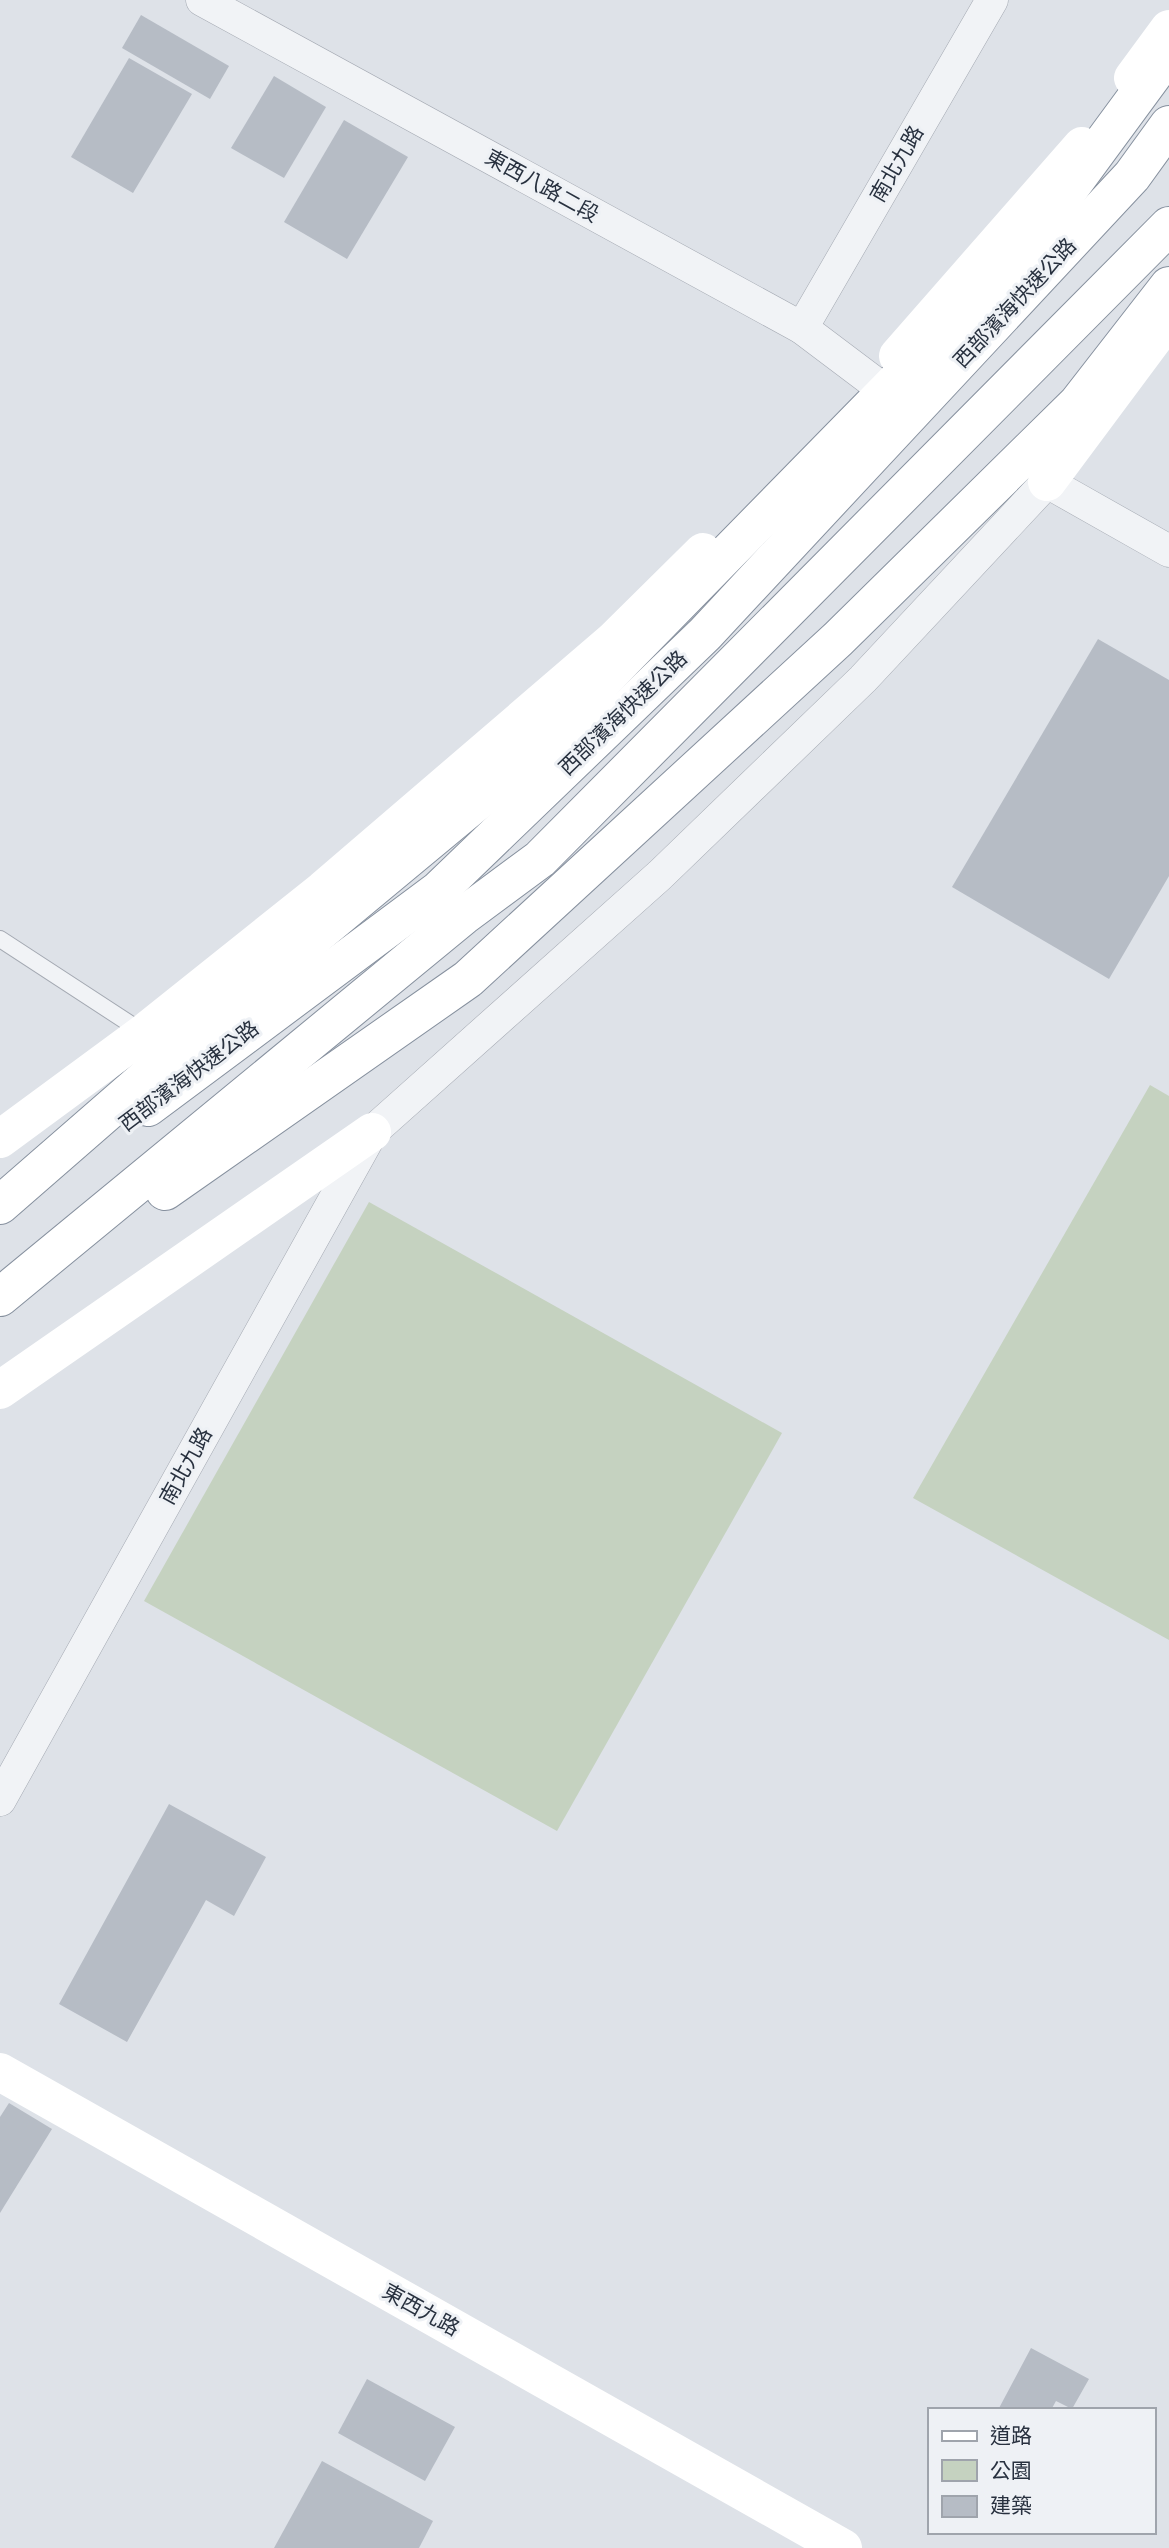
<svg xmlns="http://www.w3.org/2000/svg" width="1169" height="2548" font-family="Karla,'Noto Sans TC',sans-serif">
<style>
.green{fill:#c5d2c0}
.building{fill:#b6bcc5}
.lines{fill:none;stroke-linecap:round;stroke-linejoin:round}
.lane-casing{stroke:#a4a9b2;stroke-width:18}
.street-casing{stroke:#a4a9b2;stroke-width:33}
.highway-casing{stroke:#86909e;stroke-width:40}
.lane{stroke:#f1f3f6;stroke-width:16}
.street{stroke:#f1f3f6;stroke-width:32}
.secondary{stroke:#fff;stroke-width:38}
.highway{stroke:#fff;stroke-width:38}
.labels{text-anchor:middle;stroke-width:6;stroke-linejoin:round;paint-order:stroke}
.street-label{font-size:21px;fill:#28313f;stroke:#eef1f5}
</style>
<rect width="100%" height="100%" fill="#dee2e8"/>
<g class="green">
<path d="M1150 1085 1169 1096V1640L913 1498Z"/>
<path d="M369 1202 782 1433 557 1831 144 1601Z"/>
</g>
<g class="building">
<path d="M141 15 229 66 210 99 122 48Z"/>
<path d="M129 58 192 94 133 193 71 157Z"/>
<path d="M274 76 326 107 284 178 231 148Z"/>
<path d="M344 120 408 157 347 259 284 222Z"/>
<path d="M1098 639 1169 680V876L1109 979 952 887Z"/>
<path d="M169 1804 266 1857 234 1916 206 1900 127 2042 59 2004Z"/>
<path d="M9 2103 52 2129 0 2213V2117Z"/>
<path d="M1031 2348 1089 2379 1072 2409 1056 2401 1051 2410H998Z"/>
<path d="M367 2379 455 2427 425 2481 338 2433Z"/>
<path d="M322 2461 433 2521 419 2548H274Z"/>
</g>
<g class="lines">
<g class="lane-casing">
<path id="lane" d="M0 939 144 1033"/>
</g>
<g class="street-casing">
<g id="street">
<path d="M202 0 802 328 875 383"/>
<path d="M802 328 992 0"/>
<path d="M0 1800 372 1132 660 875 863 679 1047 482 1169 551"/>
</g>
</g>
<g class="highway-casing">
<g id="highway">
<path d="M148 1107 439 890 705 634 1132 176 1169 125"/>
<path d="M165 1191 468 979 838 639 1078 403 1169 286"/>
<path d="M0 1205 186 1043 516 769 1022 253 1169 53"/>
<path d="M0 1297 463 916 540 859 1169 226"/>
</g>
</g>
<use href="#lane" class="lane"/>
<use href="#street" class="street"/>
<g class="secondary">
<path d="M1133 78 1169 29"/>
<path d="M898 356 1082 146"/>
<path d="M1047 482 1169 318"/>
<path d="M0 1139 144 1033 323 890 613 641 703 552"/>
<path d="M0 1390 372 1132"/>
<path d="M0 2072 843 2548"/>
</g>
<use href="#highway" class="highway"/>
</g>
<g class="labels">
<g class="street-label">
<text transform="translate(897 164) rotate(-60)" y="7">南北九路</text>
<text transform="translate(542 186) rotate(29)" y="7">東西八路二段</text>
<text transform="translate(1015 303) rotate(-47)" y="7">西部濱海快速公路</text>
<text transform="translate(623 713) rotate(-44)" y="7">西部濱海快速公路</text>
<text transform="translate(189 1076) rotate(-37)" y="7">西部濱海快速公路</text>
<text transform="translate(186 1466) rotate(-61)" y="7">南北九路</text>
<text transform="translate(421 2310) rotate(29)" y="7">東西九路</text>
</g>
</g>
<rect x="928" y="2408" width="228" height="126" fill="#eef1f5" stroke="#9fa4ac" stroke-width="2"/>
<rect x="942" y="2431" width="35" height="10" fill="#ffffff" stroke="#9fa4ac" stroke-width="2"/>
<text x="990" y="2443" font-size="21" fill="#28313f">道路</text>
<rect x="942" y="2460" width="35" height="21" fill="#c5d2c0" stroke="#9fa4ac" stroke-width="2"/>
<text x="990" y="2478" font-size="21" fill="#28313f">公園</text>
<rect x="942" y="2496" width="35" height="21" fill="#b6bcc5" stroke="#9fa4ac" stroke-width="2"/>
<text x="990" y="2513" font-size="21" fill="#28313f">建築</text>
</svg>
